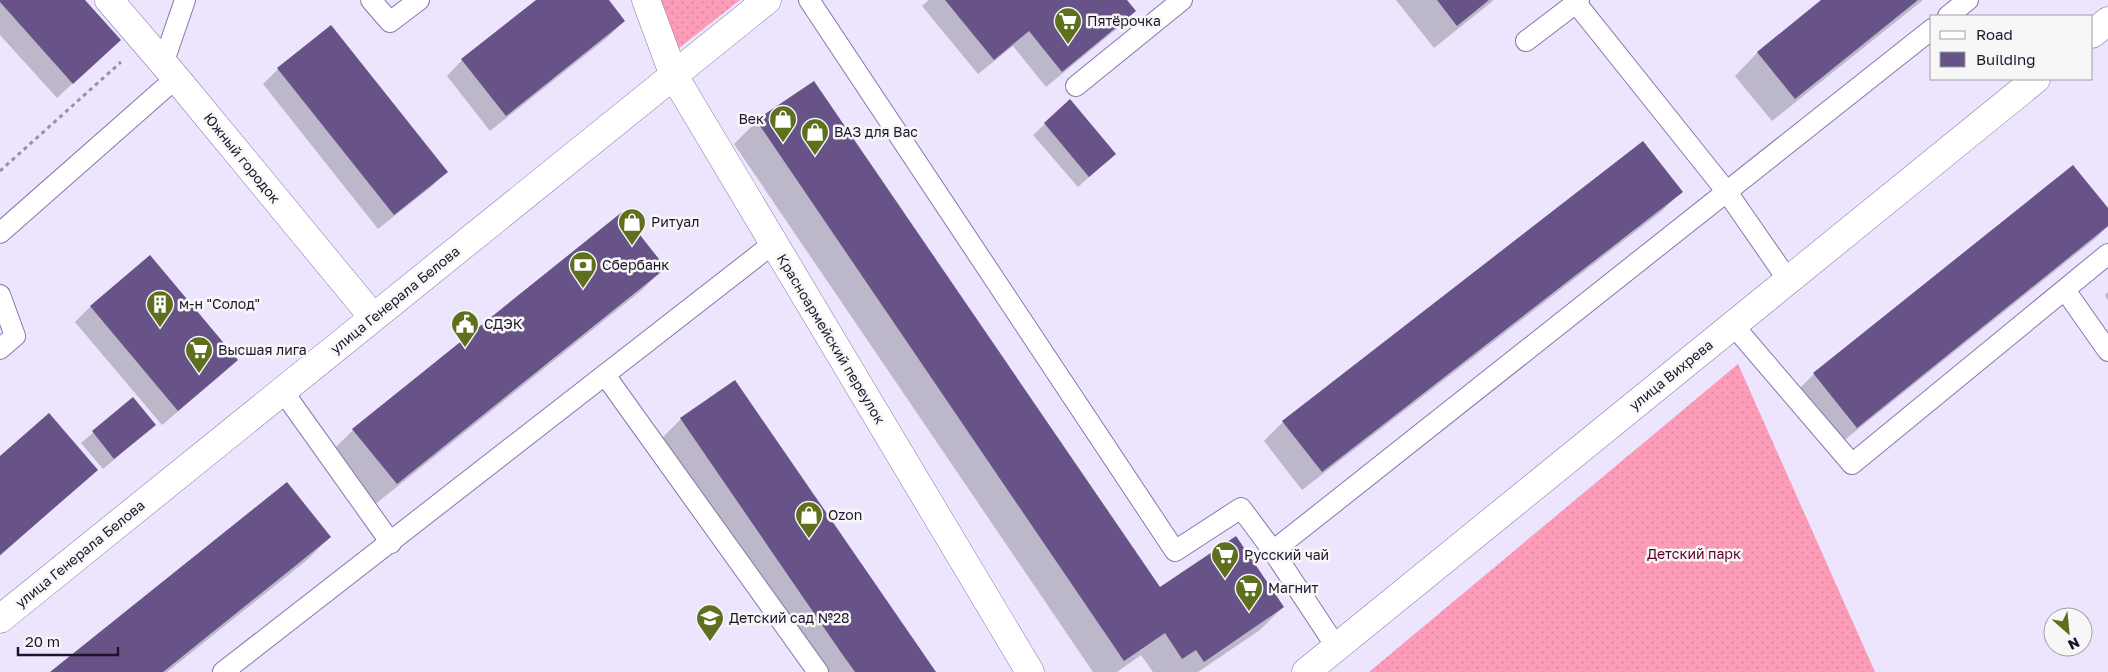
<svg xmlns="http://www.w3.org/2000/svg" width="2108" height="672" font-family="'Golos Text',sans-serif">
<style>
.grass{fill:url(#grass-dots)}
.shadow{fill:#0003}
.building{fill:#675387}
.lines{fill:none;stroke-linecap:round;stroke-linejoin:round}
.lane-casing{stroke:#8a76ac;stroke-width:22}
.street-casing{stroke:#8a76ac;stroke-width:29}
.secondary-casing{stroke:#8a76ac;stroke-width:29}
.path{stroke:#9890a7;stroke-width:3;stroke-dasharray:4 4;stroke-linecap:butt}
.lane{stroke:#fff;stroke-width:20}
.street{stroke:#fff;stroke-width:28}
.secondary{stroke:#fff;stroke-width:28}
.labels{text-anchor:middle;stroke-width:5;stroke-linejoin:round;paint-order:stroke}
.poi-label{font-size:14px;fill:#1e152b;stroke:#f7f7f7;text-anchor:start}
.street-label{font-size:14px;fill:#1e152b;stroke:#f7f7f7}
.park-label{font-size:14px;fill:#5d002c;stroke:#f7f7f7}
</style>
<defs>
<pattern id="grass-dots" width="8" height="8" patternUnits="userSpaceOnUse" patternTransform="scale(1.25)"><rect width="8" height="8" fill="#fc9cb8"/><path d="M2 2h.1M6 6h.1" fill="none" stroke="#d8869e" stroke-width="1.8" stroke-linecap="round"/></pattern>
</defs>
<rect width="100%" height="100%" fill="#ede5fd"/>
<g class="grass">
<path d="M656 0H740L674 52Z"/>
<path d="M1738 364 1875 672H1369Z"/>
</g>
<g class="shadow">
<path d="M0 0H83L119 40 57 98 0 35Z"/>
<path d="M538 0H607L624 21 608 37 490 131 447 76 462 60Z"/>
<path d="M929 0H1125L1134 11 1119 27 1046 87 1013 46 978 74 922 6Z"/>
<path d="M1396 0H1494L1434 48Z"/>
<path d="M1823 0H1923L1772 121 1735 76 1757 53Z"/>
<path d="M278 69 446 172 431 187 378 229 263 84Z"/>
<path d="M814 82 1159 589 1283 607 1260 630 1198 672H1153L1141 655 1117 672H1093L734 144 757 121Z"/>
<path d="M1070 101 1115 154 1078 187 1033 135Z"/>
<path d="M1681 192 1662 211 1302 490 1264 441 1283 422Z"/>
<path d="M2108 210V226L2096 238 1837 446 1795 393 1814 374Z"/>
<path d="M665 267 642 290 373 506 330 453 353 430Z"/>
<path d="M2108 292V301L2105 295Z"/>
<path d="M91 306 237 360 221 375 162 425 75 322Z"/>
<path d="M133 399 155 425 103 469 81 443Z"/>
<path d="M681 419 935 672H816L658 442Z"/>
<path d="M0 457 96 470 0 556Z"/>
<path d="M330 537 307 560 167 672H52Z"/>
</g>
<g class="building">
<path d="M0 0H85L121 40 73 84 0 2Z"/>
<path d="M536 0H609L625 21 506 116 461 59Z"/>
<path d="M945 0H1127L1136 11 1062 72 1029 31 994 60Z"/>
<path d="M1437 0H1489L1457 26Z"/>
<path d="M1821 0H1918L1795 99 1757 52Z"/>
<path d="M331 25 448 172 394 215 277 68Z"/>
<path d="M814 81 1160 587 1236 536 1284 607 1204 662 1196 650 1182 659 1165 633 1124 661 756 120Z"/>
<path d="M1070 99 1116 154 1089 177 1044 123Z"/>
<path d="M1643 141 1683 192 1322 472 1282 421Z"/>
<path d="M2073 165 2108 208V226L1857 428 1813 373Z"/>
<path d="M622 212 666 268 397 484 352 429Z"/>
<path d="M150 255 238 360 178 411 90 306Z"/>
<path d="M735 380 936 672H855L840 651 680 418Z"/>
<path d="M133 397 156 425 114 459 92 431Z"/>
<path d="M49 413 98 470 0 555V456Z"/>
<path d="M287 482 331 537 163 672H50Z"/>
</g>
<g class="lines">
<g class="lane-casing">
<g id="lane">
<path d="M371 0 390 22 419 0"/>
<path d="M809 0 1175 551 1241 508 1273 551"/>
<path d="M1579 0 1576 3 1727 192 1788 280"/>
<path d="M1948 16 1968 0"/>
<path d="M1526 41 1576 3"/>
<path d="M163 64 185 0"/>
<path d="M1076 86 1182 0"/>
<path d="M0 233 176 78"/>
<path d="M2065 290 2108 351"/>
<path d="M0 295 15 336 0 349"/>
<path d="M1733 325 1852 464 2108 254"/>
<path d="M605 375 818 672"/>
<path d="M282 390 391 543"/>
<path d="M1337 648 1273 551 1932 29"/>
<path d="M223 672 774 243"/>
</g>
</g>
<g class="street-casing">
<g id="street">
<path d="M109 0 176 78 373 317"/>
<path d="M646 0 674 76 1030 672"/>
<path d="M2092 34 2108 21"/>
<path d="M1306 672 2036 79"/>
</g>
</g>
<g class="secondary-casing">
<path id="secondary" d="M0 619 767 0"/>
</g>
<path class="path" d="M0 171 121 62"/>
<use href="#lane" class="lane"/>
<use href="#street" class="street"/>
<use href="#secondary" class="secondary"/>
</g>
<defs>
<g id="supermarket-pin" transform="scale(1.4375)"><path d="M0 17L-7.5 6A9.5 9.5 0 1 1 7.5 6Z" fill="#5e701e" stroke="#f7f7f7"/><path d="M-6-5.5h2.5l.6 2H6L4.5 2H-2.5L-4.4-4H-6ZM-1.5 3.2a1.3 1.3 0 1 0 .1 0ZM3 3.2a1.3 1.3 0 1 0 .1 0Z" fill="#fff"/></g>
<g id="shop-pin" transform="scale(1.4375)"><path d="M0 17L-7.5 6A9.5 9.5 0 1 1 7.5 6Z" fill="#5e701e" stroke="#f7f7f7"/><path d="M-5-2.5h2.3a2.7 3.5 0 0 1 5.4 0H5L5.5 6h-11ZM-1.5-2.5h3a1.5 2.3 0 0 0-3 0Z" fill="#fff"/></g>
<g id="bank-pin" transform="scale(1.4375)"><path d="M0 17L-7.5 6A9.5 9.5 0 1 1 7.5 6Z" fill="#5e701e" stroke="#f7f7f7"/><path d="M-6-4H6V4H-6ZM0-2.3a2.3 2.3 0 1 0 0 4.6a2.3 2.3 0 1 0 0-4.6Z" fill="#fff"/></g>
<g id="building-pin" transform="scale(1.4375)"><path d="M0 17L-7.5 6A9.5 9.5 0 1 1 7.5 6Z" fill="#5e701e" stroke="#f7f7f7"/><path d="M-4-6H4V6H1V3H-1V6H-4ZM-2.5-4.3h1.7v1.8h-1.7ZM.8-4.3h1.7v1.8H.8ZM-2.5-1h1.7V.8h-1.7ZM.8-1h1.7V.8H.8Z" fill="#fff"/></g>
<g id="civic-pin" transform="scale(1.4375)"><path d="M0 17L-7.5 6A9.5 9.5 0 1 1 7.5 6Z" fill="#5e701e" stroke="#f7f7f7"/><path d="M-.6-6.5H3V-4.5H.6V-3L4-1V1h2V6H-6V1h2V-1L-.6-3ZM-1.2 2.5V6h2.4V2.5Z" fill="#fff"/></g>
<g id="school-pin" transform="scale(1.4375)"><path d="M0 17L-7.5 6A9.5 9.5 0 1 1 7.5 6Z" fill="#5e701e" stroke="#f7f7f7"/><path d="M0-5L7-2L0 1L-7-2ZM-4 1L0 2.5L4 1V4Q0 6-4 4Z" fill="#fff"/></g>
</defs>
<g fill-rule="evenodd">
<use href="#supermarket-pin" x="1068" y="21"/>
<use href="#shop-pin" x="783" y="119"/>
<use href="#shop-pin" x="815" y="132"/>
<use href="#shop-pin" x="632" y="222"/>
<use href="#bank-pin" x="583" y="265"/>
<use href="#building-pin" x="160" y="304"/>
<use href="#civic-pin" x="465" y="324"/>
<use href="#supermarket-pin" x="199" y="350"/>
<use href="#shop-pin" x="809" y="515"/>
<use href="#supermarket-pin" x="1225" y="555"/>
<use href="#supermarket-pin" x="1249" y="588"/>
<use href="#school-pin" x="710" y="618"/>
</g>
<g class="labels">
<g class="poi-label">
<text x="1087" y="26">Пятёрочка</text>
<text x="764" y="124" text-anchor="end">Век</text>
<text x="834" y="137">ВАЗ для Вас</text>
<text x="651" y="227">Ритуал</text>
<text x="602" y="270">Сбербанк</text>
<text x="179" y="309">м-н "Солод"</text>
<text x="484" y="329">СДЭК</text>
<text x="218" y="355">Высшая лига</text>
<text x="828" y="520">Ozon</text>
<text x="1244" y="560">Русский чай</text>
<text x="1268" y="593">Магнит</text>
<text x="729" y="623">Детский сад №28</text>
</g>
<g class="street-label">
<text transform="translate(242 158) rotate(51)" y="5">Южный городок</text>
<text transform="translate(395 300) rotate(-39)" y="5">улица Генерала Белова</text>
<text transform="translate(831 339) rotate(59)" y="5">Красноармейский переулок</text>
<text transform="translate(1671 375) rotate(-39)" y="5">улица Вихрева</text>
<text transform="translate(80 554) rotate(-39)" y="5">улица Генерала Белова</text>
</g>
<g class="park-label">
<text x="1694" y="559">Детский парк</text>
</g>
</g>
<rect x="1930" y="15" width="162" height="65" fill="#f7f7f7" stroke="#a09da5"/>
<rect x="1940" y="31" width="25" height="8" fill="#ffffff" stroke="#a09da5"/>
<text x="1976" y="40" font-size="15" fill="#1e152b">Road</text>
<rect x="1940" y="52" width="25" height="15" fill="#675387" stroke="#a09da5"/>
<text x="1976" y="65" font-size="15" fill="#1e152b">Building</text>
<g transform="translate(2068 632) rotate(153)"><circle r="24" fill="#f7f7f7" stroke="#a09da5"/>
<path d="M0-4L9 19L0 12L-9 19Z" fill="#5e701e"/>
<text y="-8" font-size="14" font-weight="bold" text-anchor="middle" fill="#1e152b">N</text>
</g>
<path d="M18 647v8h100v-8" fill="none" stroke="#1e152b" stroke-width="2.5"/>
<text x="25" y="647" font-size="15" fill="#1e152b" stroke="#f7f7f7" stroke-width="4" paint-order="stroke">20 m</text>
</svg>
